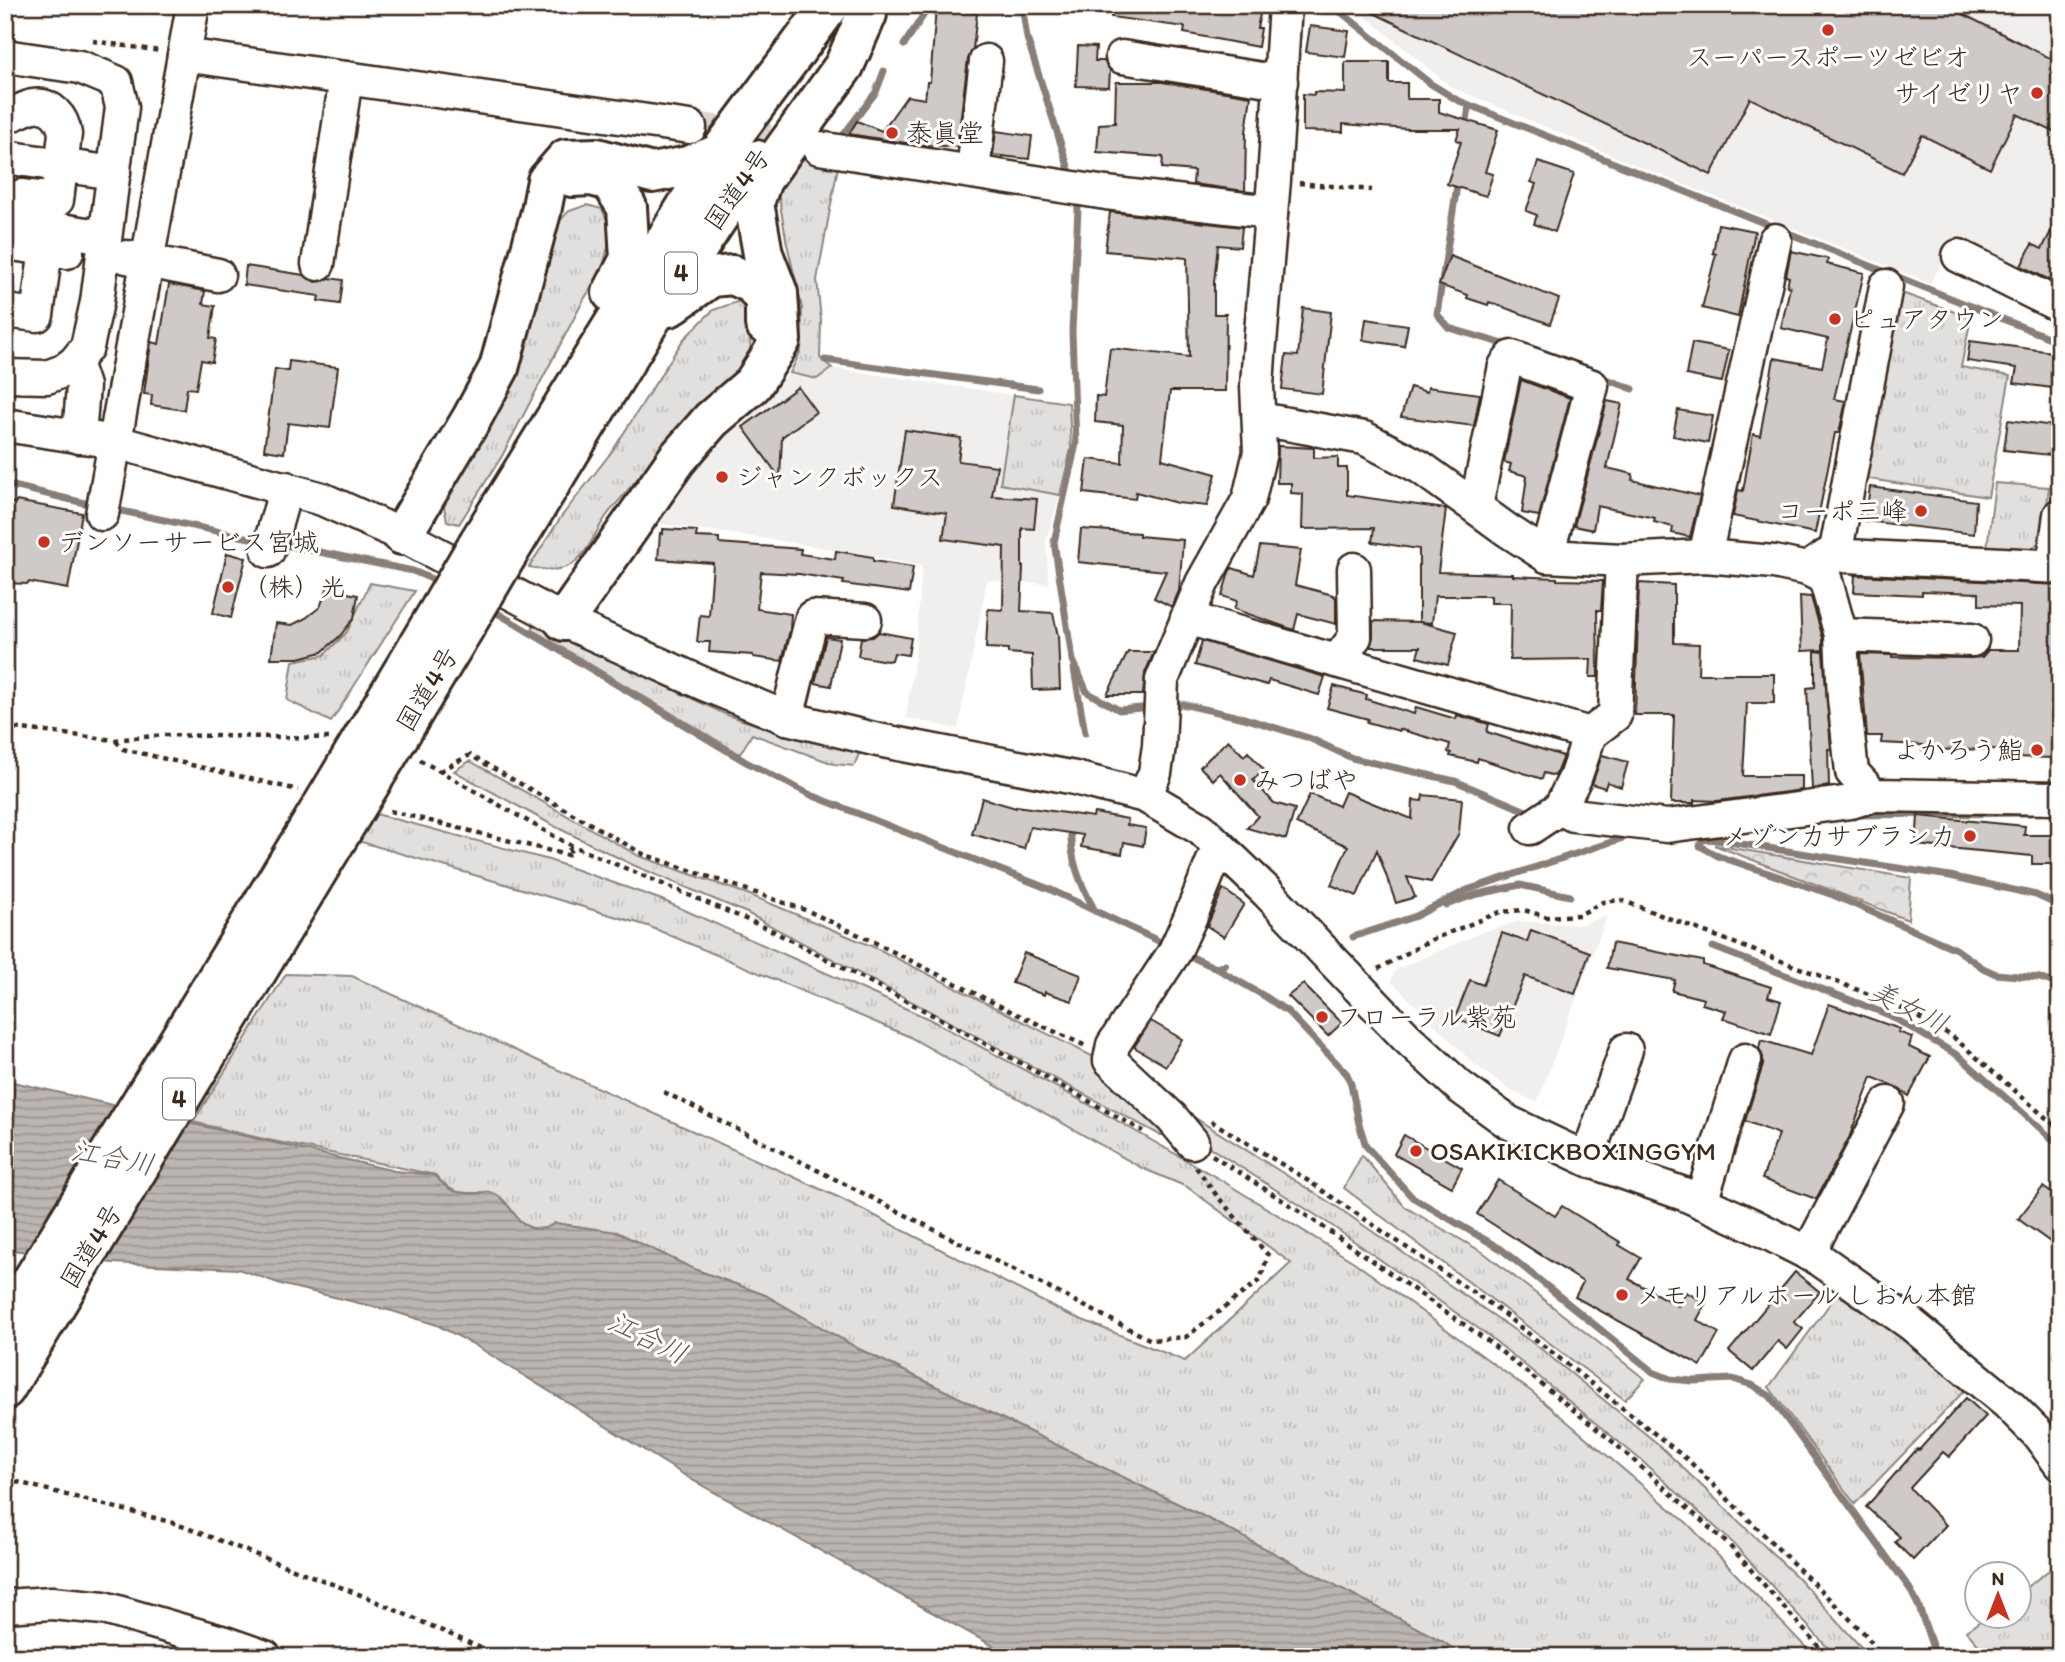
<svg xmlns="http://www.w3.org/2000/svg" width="2065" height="1662" font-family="Itim,'Klee One',sans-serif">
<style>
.built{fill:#f1efee}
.grass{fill:url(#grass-tufts);stroke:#8e857e;stroke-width:2}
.forest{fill:url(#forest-crowns);stroke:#8e857e;stroke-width:2}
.water{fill:url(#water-rules);stroke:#887e77;stroke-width:2}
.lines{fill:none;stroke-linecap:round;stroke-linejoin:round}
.stream{stroke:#887e77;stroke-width:7}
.building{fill:#cfcac7;stroke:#3b2a1e;stroke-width:2}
.minor-tunnel{stroke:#d8d4d2;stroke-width:32;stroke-dasharray:32 16;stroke-linecap:butt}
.minor-casing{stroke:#3b2a1e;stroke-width:37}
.highway-casing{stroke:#3b2a1e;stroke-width:44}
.path{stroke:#3b2a1e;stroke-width:4.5;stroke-dasharray:5 5;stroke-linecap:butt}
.minor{stroke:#fff;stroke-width:32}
.highway{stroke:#fff;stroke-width:38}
.highway-bridge-casing{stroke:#3b2a1e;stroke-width:44;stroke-linecap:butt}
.highway-bridge{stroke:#fff;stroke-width:38}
.poi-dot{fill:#c8321e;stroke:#fff;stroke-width:2.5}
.labels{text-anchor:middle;stroke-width:6;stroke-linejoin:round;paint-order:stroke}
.shield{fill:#fff;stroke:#766a62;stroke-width:2}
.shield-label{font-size:24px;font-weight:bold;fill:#3b2a1e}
.poi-label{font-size:26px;fill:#3b2a1e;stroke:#fff;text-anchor:start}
.street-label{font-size:26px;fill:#3b2a1e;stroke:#fff}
.water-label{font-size:28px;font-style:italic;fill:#685b52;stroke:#fff}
</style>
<defs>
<pattern id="grass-tufts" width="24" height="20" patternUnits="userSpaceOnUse" patternTransform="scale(1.75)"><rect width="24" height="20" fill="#e2e0de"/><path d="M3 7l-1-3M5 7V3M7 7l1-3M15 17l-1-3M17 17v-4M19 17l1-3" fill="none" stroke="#c3c0be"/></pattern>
<pattern id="forest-crowns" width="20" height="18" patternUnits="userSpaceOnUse" patternTransform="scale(1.75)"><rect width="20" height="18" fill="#e2e0de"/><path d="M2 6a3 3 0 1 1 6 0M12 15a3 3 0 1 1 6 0" fill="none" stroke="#c3c0be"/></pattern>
<pattern id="water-rules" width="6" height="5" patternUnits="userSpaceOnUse" patternTransform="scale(1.75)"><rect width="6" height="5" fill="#bcb6b3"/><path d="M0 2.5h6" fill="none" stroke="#9a9491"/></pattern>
</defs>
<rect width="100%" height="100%" fill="#fff"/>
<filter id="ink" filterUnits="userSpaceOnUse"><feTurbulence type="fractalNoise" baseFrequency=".0143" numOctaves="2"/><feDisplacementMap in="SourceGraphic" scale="14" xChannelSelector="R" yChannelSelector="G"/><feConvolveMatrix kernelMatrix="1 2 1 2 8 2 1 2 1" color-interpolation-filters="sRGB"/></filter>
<g filter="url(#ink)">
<g class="built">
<path d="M2060 5V294L1955 242 1930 283 1633 164 1451 87 1353 6Z"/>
<path d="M832 368 1014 395 1001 484 1060 495 1046 541 1049 584 987 580 958 729 906 718 915 656 922 566 795 543 649 522 672 484 736 420 790 373 817 379Z"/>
<path d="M1607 916 1537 1102 1513 1092 1475 1065 1391 981 1395 970 1483 932 1520 921 1578 925Z"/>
</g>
<g class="grass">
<path d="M807 151 839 161 817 280 821 320 820 358 832 368 817 379 790 373 801 350 802 308 787 244 778 193 790 164Z"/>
<path d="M587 205 602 209 610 227 608 247 602 270 583 301 502 456 459 524 447 521 444 507 445 491 549 232 569 211Z"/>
<path d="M1899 292 1971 318 1961 367 2010 376 1988 497 1862 478Z"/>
<path d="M740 301C749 318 756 351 744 368 737 378 724 384 715 393 678 429 645 470 612 509 597 525 593 547 575 562 562 573 546 570 529 567L561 517 613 450 683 340 713 310Z"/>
<path d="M1014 395 1069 403 1071 449 1060 495 1000 484Z"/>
<path d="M1995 483 2049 487C2046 507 2048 541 2029 551L1987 548Z"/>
<path d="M370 583 415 591 331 722 287 700 293 661 324 655 347 632Z"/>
<path d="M533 623 727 715 802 740 861 749 854 766 834 764 752 734 740 754 533 630Z"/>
<path d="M470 761 639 856 750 895 876 948 1104 1062 1170 1135H1160L747 913 633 865 556 827 454 771Z"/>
<path d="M376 814 549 860 662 900 927 1018 1086 1103 1221 1180 1354 1262 1532 1392 1688 1524 1815 1657H1465L1442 1641 1197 1513 859 1349 765 1295 694 1269 617 1233 555 1223C548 1228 538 1231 529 1227 513 1221 509 1196 489 1192 485 1191 482 1193 478 1193 456 1194 449 1191 435 1175L264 1139 193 1122 286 974 352 976 840 1198 1065 1313 1185 1361 1291 1263 1187 1187 1142 1168 908 1036 648 926 358 841Z"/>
<path d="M1154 1092 1340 1209 1536 1345 1658 1444 1798 1578 1870 1657H1836L1733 1543 1642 1461 1489 1336 1328 1223 1195 1138Z"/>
<path d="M1362 1155 1405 1207 1484 1253 1645 1379 1625 1400 1344 1188Z"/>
<path d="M1837 1294 1909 1341 1968 1387 1855 1504 1769 1387Z"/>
<path d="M2060 1562V1657H1989L1966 1631 1986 1617 2020 1616V1592Z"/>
</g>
<path class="forest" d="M1714 845 1911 878 1908 920Z"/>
<path class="water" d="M5 1080 395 1171 435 1175C449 1192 456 1194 478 1193 482 1193 485 1191 489 1192 509 1196 513 1221 529 1227 538 1231 548 1228 555 1223L617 1232 694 1269 765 1295 859 1349 1197 1513 1442 1641 1465 1657H1013L694 1481 473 1344 437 1325 392 1311 284 1285 238 1269 113 1263 5 1249Z"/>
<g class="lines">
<g class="stream">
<path d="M1022 5 1027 38 1072 179"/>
<path d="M1332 5 1431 84 1457 100 2060 342"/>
<path d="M904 45 930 5"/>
<path d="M1466 129 1469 105"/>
<path d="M844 134 876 92 884 71"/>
<path d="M1458 179 1437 314 1449 328 1514 347"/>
<path d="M1076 197 1078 209 1072 331 1076 444 1054 542 1072 658 1087 692 1119 710 1152 707"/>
<path d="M825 360 1038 389"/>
<path d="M1598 376 1633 389"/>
<path d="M5 484 97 506"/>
<path d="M112 509 264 541"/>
<path d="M280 544 413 571 441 583"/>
<path d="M489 608 746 762 811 795 1049 889 1169 946"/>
<path d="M1074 669 1085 733"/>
<path d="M1168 706 1182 704 1244 718 1309 738 1352 758 1455 781 1533 814"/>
<path d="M1853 815 2030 813"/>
<path d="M1071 824C1069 858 1079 881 1095 911"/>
<path d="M1446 905 1474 895 1520 885 1570 896"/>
<path d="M2060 906 2036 895 1950 876 1709 839 1702 840 1700 846 1718 856 1833 895 1956 949 1983 968 1996 974 2040 978 2060 985"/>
<path d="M1353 937 1416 916 1467 890 1632 835"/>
<path d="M1713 947 1889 1015 1959 1056 2060 1146"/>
<path d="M1183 953 1216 968 1225 965"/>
<path d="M1216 968 1266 997 1288 1012 1347 1074 1351 1084 1359 1124 1366 1146 1412 1197 1501 1249 1653 1372 1670 1379 1693 1381 1733 1379 1752 1385 1770 1396 1910 1589 1919 1607 1936 1657"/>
</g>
</g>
<g class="building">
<path d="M1112 5H1187L1212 10 1213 5H1262L1257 28H1261L1258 47 1184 33 1185 27 1111 17Z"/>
<path d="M1357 5H1945L2060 63V135L2017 114 1990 169 1922 135 1902 173 1750 98 1711 175Z"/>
<path d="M936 8 977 13 973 49 968 59 957 147 912 144 849 134 857 121 882 131 907 96 925 99 927 82H930Z"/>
<path d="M1310 26 1349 31 1345 57 1306 52Z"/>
<path d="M1078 46 1096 47 1095 61H1104L1110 70 1109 87 1076 86Z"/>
<path d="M1345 62H1389V83H1407V99H1439V112L1498 130 1485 172 1493 174 1486 196 1447 184 1461 142 1456 140 1460 129H1408L1343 124V132L1303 131V94L1314 95V92L1345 93Z"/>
<path d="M1116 82H1162L1251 96 1246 132 1245 191 1193 184 1194 171 1162 168 1163 157 1097 152 1099 124 1115 123Z"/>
<path d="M996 131 1032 136 1029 159 993 155Z"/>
<path d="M1538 162 1574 174 1555 232 1534 224 1537 215 1526 211 1536 184 1531 182Z"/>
<path d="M1110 212 1242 227 1240 247 1218 245 1214 282V314H1226L1225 391H1170L1162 459 1216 474 1207 506 1177 503 1136 492 1135 499 1084 493 1088 459 1122 463 1123 425 1095 422 1096 396 1104 397 1110 348 1189 357 1187 258 1105 251Z"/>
<path d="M2060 214V285L2021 266 2032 244 2042 249Z"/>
<path d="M1718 224 1755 231 1738 317 1702 308 1716 254 1713 253Z"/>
<path d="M1791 251 1828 259 1827 264 1864 273 1834 399 1846 401 1839 433H1835L1815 533 1733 516 1738 490 1743 491 1753 434 1760 436 1774 358 1822 367 1828 339 1781 328 1790 287 1787 286 1789 277 1786 276Z"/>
<path d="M1450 256 1559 299 1550 324 1489 302 1488 305 1467 298 1468 295 1439 285Z"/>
<path d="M246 266 304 275 316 282 329 278 343 280 340 304 318 301 319 296 244 285Z"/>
<path d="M169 284 205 291 203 304 215 306 210 338 216 339 212 362 201 360 196 389 187 388 184 410 151 405 152 395 144 394 151 342 159 344Z"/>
<path d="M1303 308 1331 312 1322 394 1282 389 1286 355 1298 356Z"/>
<path d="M1366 319 1408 325 1404 346 1363 340Z"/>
<path d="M1970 341 2060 353V389L2014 383 2017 368 1967 361Z"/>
<path d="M1692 343 1729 350 1722 382 1686 375Z"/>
<path d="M289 361 338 367 330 428 288 423 284 453 264 450 275 369 288 371Z"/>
<path d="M1521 380 1570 398 1539 516 1522 513 1527 476 1509 471 1511 464 1504 462Z"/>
<path d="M798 387 816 412 782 437 780 478 743 427Z"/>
<path d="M1410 387 1427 392 1428 387 1480 394 1474 426 1401 417Z"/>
<path d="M1607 401 1622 404 1607 468 1633 474 1632 480 1700 496 1690 537 1672 533 1673 527 1654 522 1655 518 1597 506 1593 530 1574 526Z"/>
<path d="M1678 410 1713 416 1708 443 1673 436Z"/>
<path d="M2008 420 2054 426 2050 455 2004 450Z"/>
<path d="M905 430 961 438 958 461 997 466 992 496 1037 499 1034 529 1022 528V567H1023L1021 611 1053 613 1058 636 1060 689 1033 690 1032 655 1008 653V649L986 648 988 609 1003 610 1004 547 943 539 947 513 894 505Z"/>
<path d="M1278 446 1314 448V458L1338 457V468H1347V495L1446 509 1438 572 1513 574V576L1557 578V580L1603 581 1601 610H1597L1598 677H1590L1591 659 1510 660 1511 603H1491V596H1435L1432 623 1420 622 1457 632 1448 665 1417 657 1420 647H1370L1373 637V621L1419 622V549L1372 542 1374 528 1302 529 1303 494 1291 493V483H1277Z"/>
<path d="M1870 487 1976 501 1974 534 1865 521Z"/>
<path d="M16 501 82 513 68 589 29 582 28 584 5 583V502L15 503Z"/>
<path d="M663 529 697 531 696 537 719 538V543L801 549 800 554 835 559 836 551 873 557V561L913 567 909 593 843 584 844 581 799 574 761 572 757 609 791 614 790 630 782 661 753 657V655L709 652 710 642H697L700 615 709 616 713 563 658 559 660 533 663 534Z"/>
<path d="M1081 529 1139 533V536L1183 540 1179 591 1172 607 1154 598 1166 571 1078 562Z"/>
<path d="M1260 546 1301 550 1295 585 1333 595 1336 598V624L1298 614 1294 630 1234 609 1237 601 1222 596 1229 572 1232 568 1254 575Z"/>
<path d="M227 553 246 558 231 618 213 613Z"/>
<path d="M1855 575 2060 585V658H2057V678H2055L2052 732H2057L2056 758 2009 757V749L1922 750V745L1881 743 1882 736H1867L1860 654 1892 655V657L1971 658 1982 657 1988 650H2019L2020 606 1979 605V593L1922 591V595L1854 592Z"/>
<path d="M1639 583 1674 585V643L1699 644 1698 674H1774V703H1747L1743 776H1802V790L1717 801 1694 800V803H1671L1674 715H1635Z"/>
<path d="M327 589 358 595 354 618 340 636 322 652 299 658H271L276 623 292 625 306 618 320 607Z"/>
<path d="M1800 596 1811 597 1823 638V650L1802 651Z"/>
<path d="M879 632 911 638 908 655 894 653 892 660 887 661 858 656 861 638 873 637Z"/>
<path d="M826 637 840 639 831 686 815 683Z"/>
<path d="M1202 641 1325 677 1319 695 1269 680 1267 685 1195 665Z"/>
<path d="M1815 651 1823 652 1831 749H1828L1829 786 1812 789 1807 688 1815 687Z"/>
<path d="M1128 652H1154L1145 673 1143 695H1107Z"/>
<path d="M1334 686 1367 695 1366 699 1414 714 1416 707 1456 719 1457 715 1489 724 1487 732 1563 756 1555 776 1544 773 1542 779 1478 758 1477 762 1450 756 1451 753 1448 752 1450 744 1399 729V731L1367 722 1368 719 1327 708Z"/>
<path d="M1228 740 1244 756 1248 752 1264 770 1253 780 1274 803 1295 809 1286 839 1247 828 1258 816 1220 773 1213 780 1200 767Z"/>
<path d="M1602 755 1628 762 1621 787 1607 782 1605 788 1592 784Z"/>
<path d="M1345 792 1412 819 1413 800 1422 801 1423 795 1462 799 1459 833 1431 882 1407 877 1415 897 1396 903 1377 850 1357 896 1331 885 1348 846 1296 824 1310 794 1339 806Z"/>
<path d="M982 798 1016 808V806L1093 817 1094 813 1128 819 1127 825 1146 828 1143 846 1124 842 1122 854 1081 847 1083 835 1030 827 1024 849 972 834Z"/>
<path d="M1918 816 2025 826 2024 835H2060V864H2032V856L1916 845Z"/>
<path d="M1223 889 1244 904 1224 937 1207 926Z"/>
<path d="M1531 930 1590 952 1575 994 1525 976 1500 1036 1455 1018 1470 980 1483 985 1502 933 1527 942Z"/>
<path d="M1612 943 1703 961V965L1771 987 1768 997 1781 1001 1771 1034 1723 1018 1726 1011 1702 1004 1704 999 1672 991 1675 980 1607 968Z"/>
<path d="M1024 953 1081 975 1072 1001 1045 992 1044 995 1012 983Z"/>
<path d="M1303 984 1342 1023 1328 1036 1288 996Z"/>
<path d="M1829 1004 1900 1029 1898 1032 1912 1037 1909 1047 1930 1057 1909 1096 1896 1087 1872 1077 1849 1138 1816 1199 1762 1179 1779 1134 1745 1121 1763 1065V1057L1759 1048 1761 1040 1811 1055Z"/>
<path d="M1151 1021 1182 1039 1166 1066 1134 1047Z"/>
<path d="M1404 1135 1462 1168 1452 1187 1394 1154Z"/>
<path d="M1498 1180 1555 1216 1562 1206 1620 1242 1619 1245 1641 1258 1629 1279 1678 1306 1686 1292 1706 1303 1697 1320 1719 1333 1701 1366 1575 1297 1583 1282 1477 1214Z"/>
<path d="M2043 1187 2060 1199V1249L2018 1219Z"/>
<path d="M1795 1272 1820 1292 1794 1322 1803 1329 1787 1349 1778 1341 1753 1371 1729 1351Z"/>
<path d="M1966 1398 1986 1416 1949 1457 1943 1452 1910 1488 1946 1525 1913 1560 1895 1542 1900 1537 1866 1507 1917 1449 1919 1450Z"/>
</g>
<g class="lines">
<path class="minor-tunnel" d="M690 127 810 147"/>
<g class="minor-casing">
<g id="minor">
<path d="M184 55 690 127"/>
<path d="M5 56 80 67 116 82 122 107 97 302 87 347 75 362 63 371 47 377 5 376"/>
<path d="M1122 57 1281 82"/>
<path d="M5 116C16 115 23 108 33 106 51 103 63 118 65 134L57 200 21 196 18 223"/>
<path d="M819 148 1106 193 1271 212"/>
<path d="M5 157 114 173"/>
<path d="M973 171 986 61"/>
<path d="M5 221 105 237"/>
<path d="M5 243 67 252"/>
<path d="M1959 256 2060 306"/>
<path d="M127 257 218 275"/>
<path d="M318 264 346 78"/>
<path d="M5 311 37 315 46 249"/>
<path d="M75 362 83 386 79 437"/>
<path d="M1260 419 1364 438 1420 467 1507 530 1547 556 1622 560 1705 556 1774 562 1807 569 1825 578 1841 635 1844 698 1852 772 1873 795 2060 798"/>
<path d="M5 425 116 442 322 499 402 535 564 621 704 684 787 718 878 740 1075 778 1145 796 1201 829 1267 892 1406 1037 1460 1087 1508 1122 1593 1162 1684 1194 1750 1224 1819 1259 1911 1324 2007 1403 2038 1434 2060 1464"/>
<path d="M1476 506 1505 366 1512 357 1592 386 1547 556"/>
<path d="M102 514 193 5"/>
<path d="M268 551 286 488"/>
<path d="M1835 555 1886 286"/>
<path d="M1705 556 1775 240"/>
<path d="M1816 563 1828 555 2060 567"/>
<path d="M2053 566 2060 515"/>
<path d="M1187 618 1590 734 1615 715 1622 560"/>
<path d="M1841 635 1972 640"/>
<path d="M1337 661 1355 637 1354 569"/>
<path d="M787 718 812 617 865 620"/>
<path d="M1145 796 1155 773 1159 746 1162 680 1202 583 1249 499 1260 452 1257 386 1259 355 1274 180 1285 5"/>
<path d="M1560 808 1573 815 1667 826 1851 802 1873 795"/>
<path d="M1530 828 1560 808 1575 778 1590 734"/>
<path d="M1192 1142 1172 1118 1110 1060 1113 1045 1174 953 1190 918 1219 846"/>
<path d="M1587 1159 1626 1050"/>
<path d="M1701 1202 1745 1060"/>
<path d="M1808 1254 1888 1103"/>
<path d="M5 1606 52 1603 104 1608 225 1643 265 1657"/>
</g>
</g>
<g class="highway-casing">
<g id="highway">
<path d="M572 177 591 176 610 181 627 207 630 259 612 293"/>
<path d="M669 307 711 277 733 275 753 284 765 300V324"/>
<path d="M402 535 472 418 499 368 541 212 547 181 566 159 597 158 652 173 688 166 719 154"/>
<path d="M479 542 719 154 830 5"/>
<path d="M507 555 649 322 756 160"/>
<path d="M564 621 677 459 711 420 753 384 781 340 778 293 763 254 754 203 762 180 844 66 867 14"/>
<path d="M5 1325 326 800 440 609"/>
<path d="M5 1389 466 625"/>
</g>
</g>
<g class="path">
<path d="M93 41 160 51"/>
<path d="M1299 183 1372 190"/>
<path d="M5 727 115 740 163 735 329 738"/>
<path d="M116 741 123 749 298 790"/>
<path d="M420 760 568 844 769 929 948 1023 1143 1131"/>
<path d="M440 771 470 755 643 854 808 911 876 943 1006 1009 1088 1047"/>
<path d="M390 811 571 856 569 845"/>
<path d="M1378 969 1431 940 1500 912 1524 910 1547 917 1579 915 1603 902 1621 900 1892 1003 1952 1036 2060 1130"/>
<path d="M664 1092 1151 1340 1186 1337 1260 1280 1268 1255 1217 1196 1196 1167"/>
<path d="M1211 1121 1301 1176 1496 1308 1688 1460 1864 1633 1883 1657"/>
<path d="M1212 1155 1310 1218 1488 1341 1613 1442 1729 1545 1828 1657"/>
<path d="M6 1479 174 1523 366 1597 501 1657"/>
<path d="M5 1656 8 1657"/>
</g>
<use href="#minor" class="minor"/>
<use href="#highway" class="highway"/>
<g class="highway-bridge-casing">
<g id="highway-bridge">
<path d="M440 609 479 542"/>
<path d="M466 625 507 555"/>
</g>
</g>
<use href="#highway-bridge" class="highway-bridge"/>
</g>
</g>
<g class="poi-dot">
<circle cx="1828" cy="30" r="7"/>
<circle cx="2037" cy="93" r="7"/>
<circle cx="892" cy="133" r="7"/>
<circle cx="1835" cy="319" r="7"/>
<circle cx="722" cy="477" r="7"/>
<circle cx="1921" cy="511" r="7"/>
<circle cx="44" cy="542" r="7"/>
<circle cx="228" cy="587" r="7"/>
<circle cx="2037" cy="750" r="7"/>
<circle cx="1240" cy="780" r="7"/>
<circle cx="1970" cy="836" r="7"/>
<circle cx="1322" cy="1017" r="7"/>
<circle cx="1416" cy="1151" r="7"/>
<circle cx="1622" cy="1295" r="7"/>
</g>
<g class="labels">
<g class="shield">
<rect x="665" y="252.5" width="32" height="41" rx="5"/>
<rect x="163" y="1078.5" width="32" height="41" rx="5"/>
</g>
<g class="shield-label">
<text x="681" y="281">4</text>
<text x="179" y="1107">4</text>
</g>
<g class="poi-label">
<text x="1828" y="66" text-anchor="middle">スーパースポーツゼビオ</text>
<text x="2023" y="102" text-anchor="end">サイゼリヤ</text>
<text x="906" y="142">泰眞堂</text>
<text x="1849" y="328">ピュアタウン</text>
<text x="736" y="486">ジャンクボックス</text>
<text x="1907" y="520" text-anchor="end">コーポ三峰</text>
<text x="58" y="551">デンソーサービス宮城</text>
<text x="242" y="596">（株）光</text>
<text x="2023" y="759" text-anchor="end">よかろう鮨</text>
<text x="1254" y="789">みつばや</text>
<text x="1956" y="845" text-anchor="end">メゾンカサブランカ</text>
<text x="1336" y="1026">フローラル紫苑</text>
<text x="1430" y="1160">OSAKIKICKBOXINGGYM</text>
<text x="1636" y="1304">メモリアルホール しおん本館</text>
</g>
<g class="street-label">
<text transform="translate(737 189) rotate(-55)" y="9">国道4号</text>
<text transform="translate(427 689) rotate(-59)" y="9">国道4号</text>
<text transform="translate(91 1246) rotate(-59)" y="9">国道4号</text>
</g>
<g class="water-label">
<text transform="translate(1909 1007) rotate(27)" y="10">美女川</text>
<text transform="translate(113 1157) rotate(11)" y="10">江合川</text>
<text transform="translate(648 1337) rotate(26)" y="10">江合川</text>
</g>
</g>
<rect width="2065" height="1662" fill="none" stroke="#fff" stroke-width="28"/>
<rect x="14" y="14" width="2037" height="1634" fill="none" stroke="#3b2a1e" stroke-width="2.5" filter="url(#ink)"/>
<g transform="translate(1998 1595)"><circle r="33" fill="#ffffff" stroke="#b1aaa5" stroke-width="2"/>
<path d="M0-5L12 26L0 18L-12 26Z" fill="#c8321e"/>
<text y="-10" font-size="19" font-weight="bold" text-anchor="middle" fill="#3b2a1e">N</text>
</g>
</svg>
